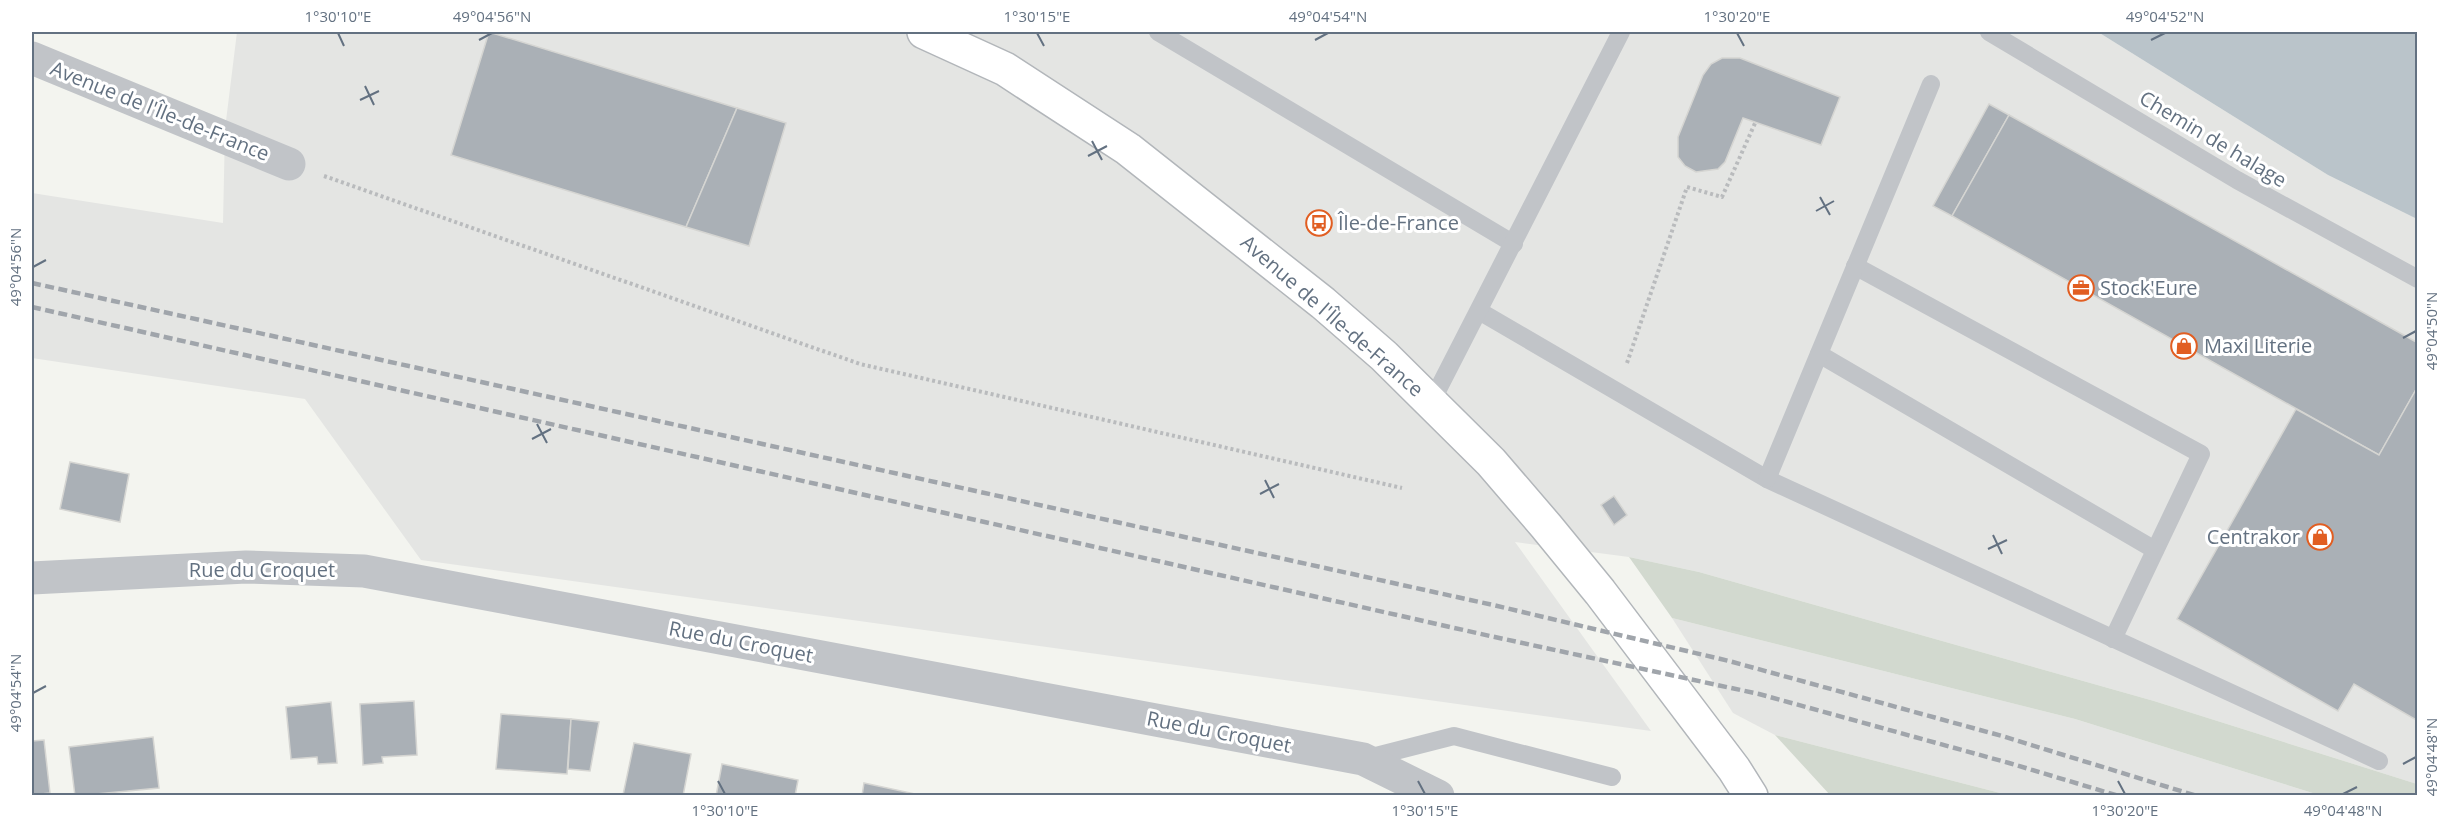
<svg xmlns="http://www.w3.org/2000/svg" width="2449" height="827" font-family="'Open Sans',sans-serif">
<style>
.built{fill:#e4e5e3}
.green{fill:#d2d9cf}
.water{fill:#bac4ca}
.building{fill:#aab0b6;stroke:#d5d5d2;stroke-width:1.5}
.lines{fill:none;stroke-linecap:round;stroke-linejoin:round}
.primary-casing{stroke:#b2b6ba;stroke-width:36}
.path{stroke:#b9bbbd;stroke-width:4;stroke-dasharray:3 3;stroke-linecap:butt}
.service{stroke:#c1c4c8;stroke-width:18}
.minor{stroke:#c1c4c8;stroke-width:33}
.primary{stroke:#fff;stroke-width:33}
.rail{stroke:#a0a5ab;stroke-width:4.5;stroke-dasharray:9 4.5;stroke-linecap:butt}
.ticks{fill:none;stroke:#637181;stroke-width:2}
.labels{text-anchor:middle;stroke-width:6;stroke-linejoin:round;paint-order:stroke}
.street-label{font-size:20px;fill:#637181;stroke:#fff}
.poi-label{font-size:20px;fill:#637181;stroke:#fff;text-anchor:start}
.neatline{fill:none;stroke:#637181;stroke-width:2}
.ticks-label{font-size:15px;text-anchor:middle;fill:#637181}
</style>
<rect width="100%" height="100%" fill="#f3f4ef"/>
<g class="built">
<path d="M237 32H2098L2328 175 2417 219V784L2154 701 1699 572 1629 557 1515 542 1651 731 421 560 305 399 32 358V193L223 223 225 129Z"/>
<path d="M1672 618 2075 719 2319 795H2008L1775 735 1733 713Z"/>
</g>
<g class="green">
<path d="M1629 557 1699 572 2154 701 2417 784V795H2319L2075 719 1672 618Z"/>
<path d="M1775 735 2008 795H1830Z"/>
</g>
<path class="water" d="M2098 32H2417V219L2328 175Z"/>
<g class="building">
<path d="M489 32 737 108 686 227 451 155Z"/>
<path d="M1722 58H1740L1840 97 1821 145 1743 118 1725 162 1718 169 1696 172 1685 166 1678 157V137L1703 75 1711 64Z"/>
<path d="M1989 104 2009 115 1952 216 1933 206Z"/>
<path d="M737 108 786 123 749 246 686 227Z"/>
<path d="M2009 115 2418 343V386L2379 455 1952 216Z"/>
<path d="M2418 386V721L2354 684 2338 711 2177 619 2296 409 2379 455Z"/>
<path d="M70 462 129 474 120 522 60 509Z"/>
<path d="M1614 496 1627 515 1614 525 1601 505Z"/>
<path d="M414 701 417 755 382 757 383 763 363 765 360 704Z"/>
<path d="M331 702 337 763 318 764 317 757 291 759 286 707Z"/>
<path d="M501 714 571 719 567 774 496 769Z"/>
<path d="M571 719 599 722 590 771 568 769Z"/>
<path d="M153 737 159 788 75 796 69 747Z"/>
<path d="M44 740 50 793 32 795V741Z"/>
<path d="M634 743 691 754 683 796 623 795Z"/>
<path d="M722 764 798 780 795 796H716Z"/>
<path d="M864 783 920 795V796H862Z"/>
</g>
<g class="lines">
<g class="primary-casing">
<path id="primary" d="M924 32 1005 69 1128 149 1323 303 1384 356 1491 462 1546 526 1600 592 1734 769 1751 796"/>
</g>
<g class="path">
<path d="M324 176 860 364 1402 488"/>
<path d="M1627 363 1687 187 1722 197 1756 121"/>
</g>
<g class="service">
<path d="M1158 32 1514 244"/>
<path d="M1989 32 2237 180 2418 279"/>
<path d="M1855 266 2201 454 2113 639"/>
<path d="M1479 311 1767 479 2379 761"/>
<path d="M1819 354 2155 550"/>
<path d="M1431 403 1621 32"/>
<path d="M1767 479 1931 84"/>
<path d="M1364 759 1454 736 1612 777"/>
</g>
<g class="minor">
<path d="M32 58 289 164"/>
<path d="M32 578 246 567 364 571 1363 759 1438 796"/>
</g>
<use href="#primary" class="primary"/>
<g class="rail">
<path d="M32 283 1493 605 1729 661 2002 736 2197 796"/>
<path d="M32 307 1490 636 1759 694 2009 763 2119 796"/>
</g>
</g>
<path class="ticks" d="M338 33 344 46M1037 33 1044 46M1737 33 1744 46M479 40 492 33M1315 40 1328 33M2151 40 2165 33M365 86 374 105M360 100 379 91M1092 141 1102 160M1088 156 1107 146M1820 197 1830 215M1816 211 1834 201M33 267 46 260M2403 338 2416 331M537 424 547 443M532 439 551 429M1265 480 1274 498M1260 494 1279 484M1993 535 2002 554M1988 549 2007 540M33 693 46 686M2403 764 2416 757M718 781 725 794M1418 781 1425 794M2118 781 2125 794M2343 794 2357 787"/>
<defs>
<g id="bus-ring" transform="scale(1.35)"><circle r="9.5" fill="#fff" stroke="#e15e22" stroke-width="1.5"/><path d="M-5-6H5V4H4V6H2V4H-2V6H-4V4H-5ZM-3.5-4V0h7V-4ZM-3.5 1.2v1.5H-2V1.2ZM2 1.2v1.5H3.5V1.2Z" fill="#e15e22"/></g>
<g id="office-ring" transform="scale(1.35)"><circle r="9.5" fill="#fff" stroke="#e15e22" stroke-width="1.5"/><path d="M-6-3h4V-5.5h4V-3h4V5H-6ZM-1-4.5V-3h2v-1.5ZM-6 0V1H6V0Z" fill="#e15e22"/></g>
<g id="shop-ring" transform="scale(1.35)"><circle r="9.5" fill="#fff" stroke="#e15e22" stroke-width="1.5"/><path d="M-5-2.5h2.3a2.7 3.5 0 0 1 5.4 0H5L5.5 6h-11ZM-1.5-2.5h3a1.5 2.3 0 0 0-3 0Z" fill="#e15e22"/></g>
</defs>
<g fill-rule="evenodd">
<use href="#bus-ring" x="1319" y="223"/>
<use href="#office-ring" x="2081" y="288"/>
<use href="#shop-ring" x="2184" y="346"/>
<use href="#shop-ring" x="2320" y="537"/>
</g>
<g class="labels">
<g class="street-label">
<text transform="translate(160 111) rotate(22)" y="7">Avenue de l'Île-de-France</text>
<text transform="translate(2213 139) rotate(31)" y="7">Chemin de halage</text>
<text transform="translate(1332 316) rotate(41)" y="7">Avenue de l'Île-de-France</text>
<text x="262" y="577">Rue du Croquet</text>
<text transform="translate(741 642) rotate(11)" y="7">Rue du Croquet</text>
<text transform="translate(1219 732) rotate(11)" y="7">Rue du Croquet</text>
</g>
<g class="poi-label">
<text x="1338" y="230">Île-de-France</text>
<text x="2100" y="295">Stock'Eure</text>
<text x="2204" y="353">Maxi Literie</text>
<text x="2300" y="544" text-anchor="end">Centrakor</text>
</g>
</g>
<rect width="2449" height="827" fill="none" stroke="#ffffff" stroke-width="66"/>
<rect x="33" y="33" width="2383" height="761" class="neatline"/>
<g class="ticks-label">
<text x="338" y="22">1°30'10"E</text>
<text x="492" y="22">49°04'56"N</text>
<text x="1037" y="22">1°30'15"E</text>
<text x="1328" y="22">49°04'54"N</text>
<text x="1737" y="22">1°30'20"E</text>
<text x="2165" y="22">49°04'52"N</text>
<text transform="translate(16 267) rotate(-90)" y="5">49°04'56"N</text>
<text transform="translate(2432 331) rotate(-90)" y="5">49°04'50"N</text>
<text transform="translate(16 693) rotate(-90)" y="5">49°04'54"N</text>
<text transform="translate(2432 757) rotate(-90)" y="5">49°04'48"N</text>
<text x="725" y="816">1°30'10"E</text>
<text x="1425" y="816">1°30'15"E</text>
<text x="2125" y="816">1°30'20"E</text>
<text x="2343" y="816">49°04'48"N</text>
</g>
</svg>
